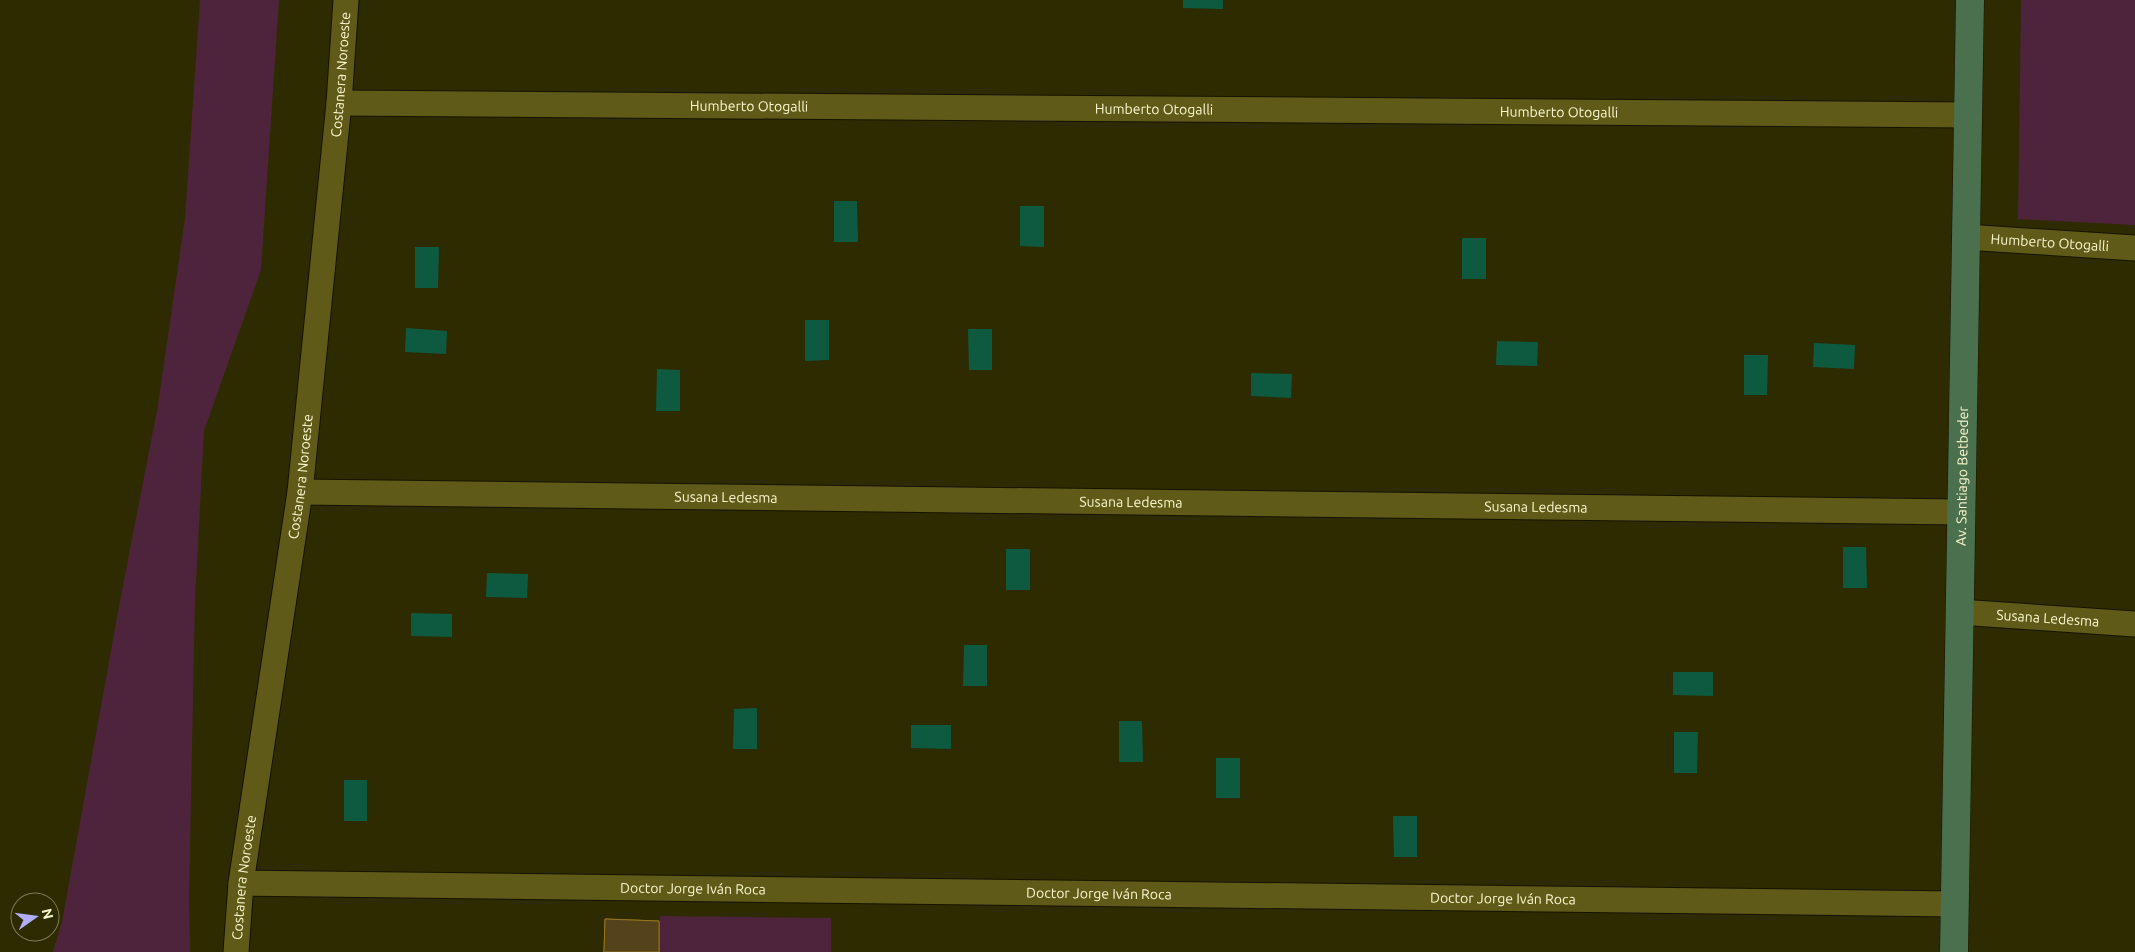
<svg xmlns="http://www.w3.org/2000/svg" width="2135" height="952" font-family="Ubuntu,sans-serif">
<style>
.green{fill:#4d243c}
.water{fill:#0d5a41}
.building{fill:#54421a;stroke:#96731f}
.lines{fill:none;stroke-linecap:round;stroke-linejoin:round}
.minor-casing{stroke:#151300;stroke-width:27}
.secondary-casing{stroke:#151300;stroke-width:29}
.minor{stroke:#5f5a18;stroke-width:25}
.secondary{stroke:#4b704d;stroke-width:28}
.labels{text-anchor:middle;stroke-width:5;stroke-linejoin:round;paint-order:stroke}
.street-label{font-size:14px;fill:#f9f6ce;stroke:#2f2b00}
</style>
<rect width="100%" height="100%" fill="#2f2b00"/>
<g class="green">
<path d="M200 0H279L261 270 204 431 195 600 189 897 190 952H53L62 922 120 601 158 405 185 218Z"/>
<path d="M2021 0H2135V225L2018 219Z"/>
<path d="M660 916 831 918V952H659Z"/>
</g>
<g class="water">
<path d="M1183 0H1223V9L1183 8Z"/>
<path d="M834 201H857L858 242H834Z"/>
<path d="M1020 206H1044V247L1020 246Z"/>
<rect x="1462" y="238" width="24" height="41"/>
<path d="M415 247H439L438 288H415Z"/>
<path d="M805 320H829V360L805 361Z"/>
<path d="M406 328 447 331 446 354 405 352Z"/>
<path d="M968 329H992V370H969Z"/>
<path d="M1497 341 1538 342 1537 366 1496 365Z"/>
<path d="M1814 343 1855 345 1854 369 1813 367Z"/>
<path d="M1744 355H1768L1767 395H1744Z"/>
<path d="M657 369 680 370V411H656Z"/>
<path d="M1251 373 1292 374 1291 398 1251 396Z"/>
<path d="M1843 547H1866L1867 588H1843Z"/>
<rect x="1006" y="549" width="24" height="41"/>
<path d="M487 573 528 574 527 598 486 597Z"/>
<path d="M411 613 452 614V637L411 636Z"/>
<path d="M964 645H987V686H963Z"/>
<path d="M1673 672H1713V696L1673 695Z"/>
<path d="M757 708V749H733L734 709Z"/>
<path d="M1119 721H1142L1143 762H1119Z"/>
<path d="M911 725H951V749L911 748Z"/>
<path d="M1674 732H1698L1697 773H1674Z"/>
<rect x="1216" y="758" width="24" height="40"/>
<rect x="344" y="780" width="23" height="41"/>
<path d="M1393 816H1417V857H1394Z"/>
</g>
<g class="building">
<path d="M605 919 659 921V952H604Z"/>
<path d="M605 919 659 921V952H604Z"/>
</g>
<g class="lines">
<g class="minor-casing">
<g id="minor">
<path id="s1" d="M339 103 1968 115"/>
<path id="s2" d="M1965 237 2135 248"/>
<path id="s3" d="M300 492 1961 512"/>
<path id="s4" d="M1959 612 2135 624"/>
<path id="s5" d="M241 883 1955 904"/>
<path id="s6" d="M236 952 241 883 300 492 339 103 346 0"/>
</g>
</g>
<g class="secondary-casing">
<g id="secondary">
<path id="s7" d="M1954 952 1970 0"/>
</g>
</g>
<use href="#minor" class="minor"/>
<use href="#secondary" class="secondary"/>
</g>
<g class="labels">
<g class="street-label">
<text dy="5" stroke="none"><textPath href="#s6" startOffset="884">Costanera Noroeste</textPath></text>
<text dy="5" stroke="none"><textPath href="#s1" startOffset="410">Humberto Otogalli</textPath></text>
<text dy="5" stroke="none"><textPath href="#s1" startOffset="815">Humberto Otogalli</textPath></text>
<text dy="5" stroke="none"><textPath href="#s1" startOffset="1220">Humberto Otogalli</textPath></text>
<text dy="5" stroke="none"><textPath href="#s2" startOffset="85">Humberto Otogalli</textPath></text>
<text dy="5" stroke="none"><textPath href="#s7" startOffset="476">Av. Santiago Betbeder</textPath></text>
<text dy="5" stroke="none"><textPath href="#s6" startOffset="480">Costanera Noroeste</textPath></text>
<text dy="5" stroke="none"><textPath href="#s3" startOffset="426">Susana Ledesma</textPath></text>
<text dy="5" stroke="none"><textPath href="#s3" startOffset="831">Susana Ledesma</textPath></text>
<text dy="5" stroke="none"><textPath href="#s3" startOffset="1236">Susana Ledesma</textPath></text>
<text dy="5" stroke="none"><textPath href="#s4" startOffset="89">Susana Ledesma</textPath></text>
<text dy="5" stroke="none"><textPath href="#s6" startOffset="75">Costanera Noroeste</textPath></text>
<text dy="5" stroke="none"><textPath href="#s5" startOffset="452">Doctor Jorge Iván Roca</textPath></text>
<text dy="5" stroke="none"><textPath href="#s5" startOffset="858">Doctor Jorge Iván Roca</textPath></text>
<text dy="5" stroke="none"><textPath href="#s5" startOffset="1262">Doctor Jorge Iván Roca</textPath></text>
</g>
</g>
<g transform="translate(35 917) rotate(76)"><circle r="24" fill="#2f2b00" stroke="#807c52"/>
<path d="M0-4L9 19L0 12L-9 19Z" fill="#b0aefa"/>
<text y="-8" font-size="14" font-weight="bold" text-anchor="middle" fill="#f9f6ce">N</text>
</g>
</svg>
